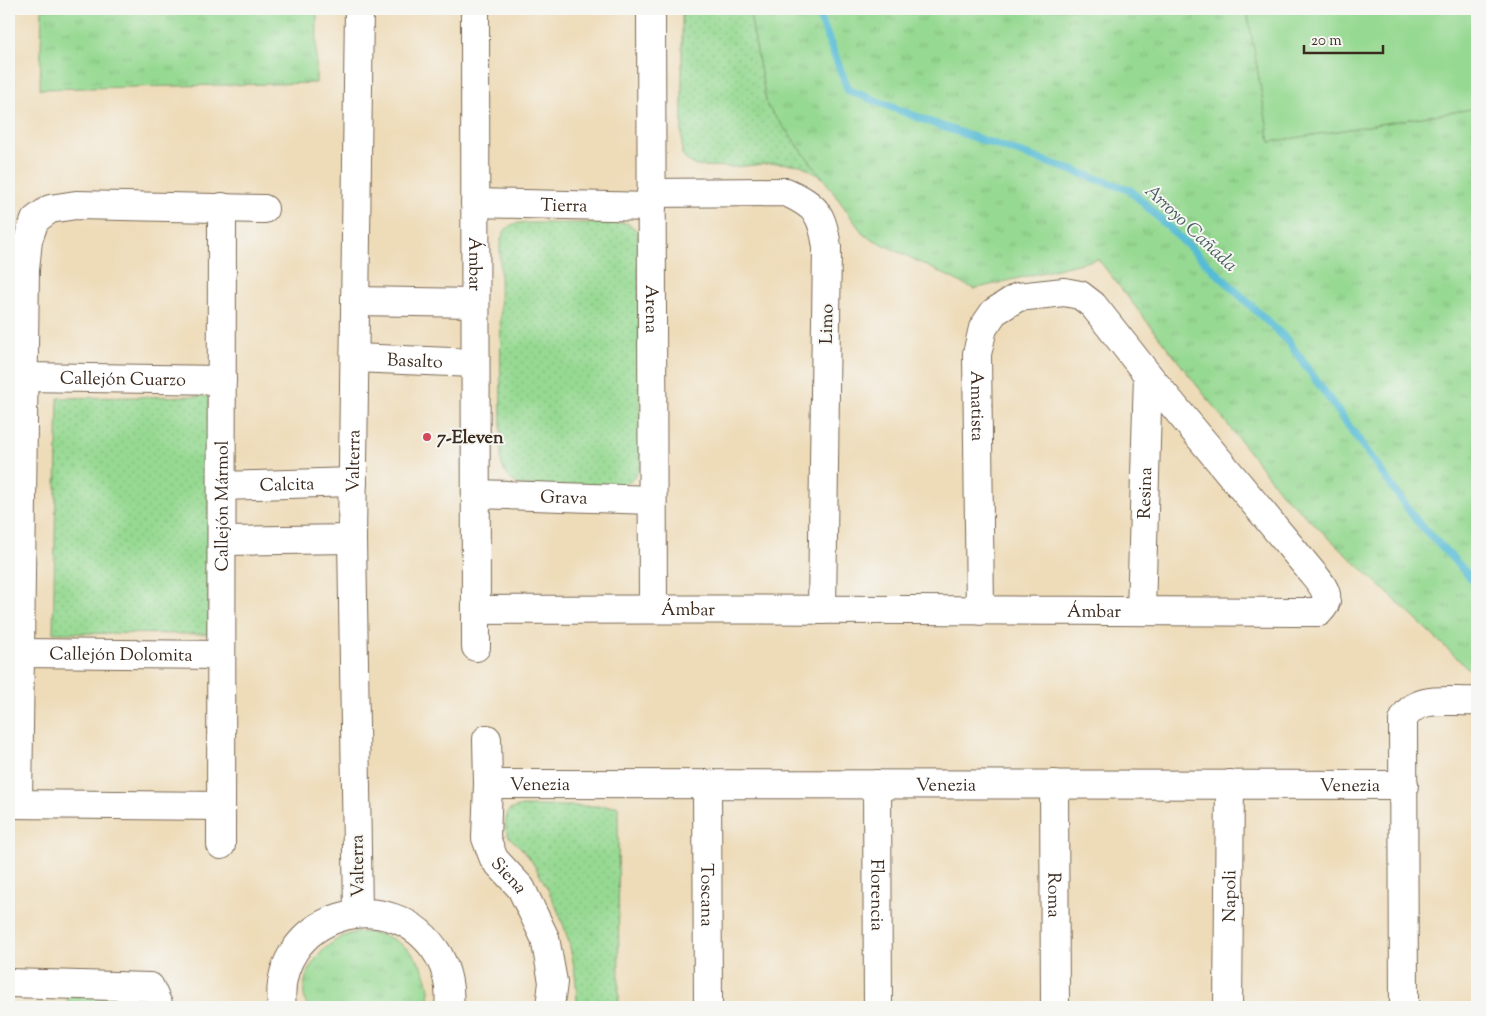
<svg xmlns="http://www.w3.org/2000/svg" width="1486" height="1016" font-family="'Sorts Mill Goudy',serif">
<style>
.grass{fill:url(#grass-tufts);stroke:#688258}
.park{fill:url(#park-dots);stroke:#688258}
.pitch{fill:#96d992;stroke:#688258}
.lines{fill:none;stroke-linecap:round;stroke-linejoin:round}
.stream{stroke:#57bcd5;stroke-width:8}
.minor-casing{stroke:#7a6854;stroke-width:30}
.minor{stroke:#fff;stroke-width:28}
.poi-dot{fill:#d1495b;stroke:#f6f6f2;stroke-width:2}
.labels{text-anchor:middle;stroke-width:4;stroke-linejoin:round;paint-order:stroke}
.street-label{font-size:18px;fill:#3b2a1e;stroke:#f6f6f2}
.poi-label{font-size:18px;font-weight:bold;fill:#3b2a1e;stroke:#f6f6f2;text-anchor:start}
.water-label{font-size:19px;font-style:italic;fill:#455d5e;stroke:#f6f6f2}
</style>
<defs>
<pattern id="grass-tufts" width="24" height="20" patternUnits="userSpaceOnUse" patternTransform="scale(1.25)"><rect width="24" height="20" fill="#96d992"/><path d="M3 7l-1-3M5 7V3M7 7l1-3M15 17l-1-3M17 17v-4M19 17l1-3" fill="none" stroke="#82ba7d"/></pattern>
<pattern id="park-dots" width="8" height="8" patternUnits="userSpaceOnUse" patternTransform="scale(1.25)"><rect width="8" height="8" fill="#96d992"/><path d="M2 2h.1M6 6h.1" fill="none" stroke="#82ba7d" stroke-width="1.8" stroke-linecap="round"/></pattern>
</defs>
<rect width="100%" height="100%" fill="#f6f6f2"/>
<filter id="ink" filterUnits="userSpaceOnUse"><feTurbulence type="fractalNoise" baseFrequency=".02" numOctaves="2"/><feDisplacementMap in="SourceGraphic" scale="10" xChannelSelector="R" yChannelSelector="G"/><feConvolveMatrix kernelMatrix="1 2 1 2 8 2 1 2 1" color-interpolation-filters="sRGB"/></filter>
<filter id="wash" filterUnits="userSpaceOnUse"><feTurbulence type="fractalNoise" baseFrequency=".0096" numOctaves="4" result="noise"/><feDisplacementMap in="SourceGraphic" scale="20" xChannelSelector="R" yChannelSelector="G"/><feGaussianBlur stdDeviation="1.12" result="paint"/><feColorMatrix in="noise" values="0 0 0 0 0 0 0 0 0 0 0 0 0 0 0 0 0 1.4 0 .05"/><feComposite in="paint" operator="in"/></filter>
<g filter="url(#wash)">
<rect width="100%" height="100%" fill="#eedcb9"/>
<g class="grass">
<path d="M42 9H317L316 83 40 89Z"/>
<path d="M749 9H1247L1270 142 1477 108V673H1473L1282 494 1098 259 974 289 864 235 823 178 767 106Z"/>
<path d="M364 932C404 934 434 966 429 1007H307C305 1001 303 994 304 987 306 966 325 944 344 936 350 933 357 933 364 932Z"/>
</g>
<g class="park">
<path d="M682 9H749L767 106 823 178 801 165 777 163 733 167 696 166 687 161 682 154Z"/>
<path d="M517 223H627L638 231 641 467 631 481 619 487 521 486C509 480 505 474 501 462L500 245C502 233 506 226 517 223Z"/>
<path d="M209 396 208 634 53 633 58 398Z"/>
<path d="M522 806H618L619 1007H577C577 953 562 911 534 865 531 860 527 854 522 849 518 844 510 840 507 833 504 825 506 817 509 810Z"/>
<path d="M68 995 141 999 147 1007H67Z"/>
</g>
<path class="pitch" d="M1247 9H1477V108L1270 142Z"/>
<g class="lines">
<path class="stream" d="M817 9 848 90 935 124 1130 190 1288 341 1416 520 1477 584"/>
</g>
</g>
<g filter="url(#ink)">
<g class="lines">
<g class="minor-casing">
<g id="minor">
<path id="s1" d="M475 9 476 647"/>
<path id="s2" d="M651 9 653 608"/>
<path d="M651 193 786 192C817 206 822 214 827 247L822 610"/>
<path id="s3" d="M475 203 652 207"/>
<path d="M355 301 475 303"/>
<path id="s4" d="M355 358 475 363"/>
<path id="s5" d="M24 377 222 380"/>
<path id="s6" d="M222 486 353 482"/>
<path id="s7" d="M476 494 652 500"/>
<path d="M222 541 352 539"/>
<path id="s8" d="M476 610C757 608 1038 611 1319 612 1335 597 1321 583 1310 570L1148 375 1093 305 1080 295 1064 292 1018 297 994 312 983 328 977 354 980 611"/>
<path id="s9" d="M1141 611 1148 375"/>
<path id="s10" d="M21 653 221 655"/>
<path id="s11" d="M487 739 488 784 486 838 494 859 521 888 545 938 553 982 550 1007"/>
<path id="s12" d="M488 784 1404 785"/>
<path id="s13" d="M707 784 708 1007"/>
<path id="s14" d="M877 784 878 1007"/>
<path id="s15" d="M1054 784 1055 1007"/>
<path d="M9 804 221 806"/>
<path d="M18 804 25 270 28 240 35 220 50 209 76 205 264 209"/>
<path id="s16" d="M221 845 222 207"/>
<path id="s17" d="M358 912 352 539 359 9"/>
<path d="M9 983 150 987 159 1007"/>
<path d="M282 1007C271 916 392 877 439 956 447 971 451 990 449 1007"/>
<path id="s18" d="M1228 1007 1230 784"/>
<path d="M1404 1007 1403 721C1413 693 1454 703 1477 701"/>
</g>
</g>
<use href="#minor" class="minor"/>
</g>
</g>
<circle class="poi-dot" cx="427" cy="437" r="5"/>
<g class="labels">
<g class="street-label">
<text dy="6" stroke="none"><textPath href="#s3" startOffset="89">Tierra</textPath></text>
<text dy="6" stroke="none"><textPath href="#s1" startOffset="255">Ámbar</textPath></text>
<text dy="6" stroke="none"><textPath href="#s2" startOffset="300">Arena</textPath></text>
<text transform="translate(826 324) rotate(-89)" y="6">Limo</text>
<text dy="6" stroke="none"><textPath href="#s4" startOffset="60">Basalto</textPath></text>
<text dy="6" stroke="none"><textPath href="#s5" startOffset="99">Callejón Cuarzo</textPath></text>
<text dy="6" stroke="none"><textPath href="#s8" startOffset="1440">Amatista</textPath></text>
<text dy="6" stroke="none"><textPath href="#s17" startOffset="451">Valterra</textPath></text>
<text dy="6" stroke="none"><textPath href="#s6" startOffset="65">Calcita</textPath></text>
<text dy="6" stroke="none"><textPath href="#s9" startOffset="118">Resina</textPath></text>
<text dy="6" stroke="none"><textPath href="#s7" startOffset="88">Grava</textPath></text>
<text dy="6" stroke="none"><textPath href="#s16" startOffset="339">Callejón Mármol</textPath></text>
<text dy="6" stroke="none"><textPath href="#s8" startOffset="212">Ámbar</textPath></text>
<text dy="6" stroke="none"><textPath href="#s8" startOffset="618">Ámbar</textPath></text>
<text dy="6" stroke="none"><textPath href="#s10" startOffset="100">Callejón Dolomita</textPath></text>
<text dy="6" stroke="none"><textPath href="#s12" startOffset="52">Venezia</textPath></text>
<text dy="6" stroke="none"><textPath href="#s12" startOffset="458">Venezia</textPath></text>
<text dy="6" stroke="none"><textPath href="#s12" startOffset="862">Venezia</textPath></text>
<text transform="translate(357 866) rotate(-91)" y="6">Valterra</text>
<text dy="6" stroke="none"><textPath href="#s11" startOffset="144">Siena</textPath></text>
<text dy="6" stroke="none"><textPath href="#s13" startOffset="111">Toscana</textPath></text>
<text dy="6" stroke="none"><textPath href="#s14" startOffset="111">Florencia</textPath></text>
<text dy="6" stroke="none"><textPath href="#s15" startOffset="111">Roma</textPath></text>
<text dy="6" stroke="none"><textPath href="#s18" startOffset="111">Napoli</textPath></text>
</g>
<g class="poi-label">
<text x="437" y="443">7-Eleven</text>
</g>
<g class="water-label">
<text transform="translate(1192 227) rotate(43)" y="7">Arroyo Cañada</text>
</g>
</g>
<rect width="1486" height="1016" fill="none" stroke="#f6f6f2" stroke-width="30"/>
<path d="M1304 45v8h79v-8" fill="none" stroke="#3b2a1e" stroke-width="2.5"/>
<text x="1311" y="45" font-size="15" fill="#3b2a1e" stroke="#f6f6f2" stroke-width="4" paint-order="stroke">20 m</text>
</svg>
